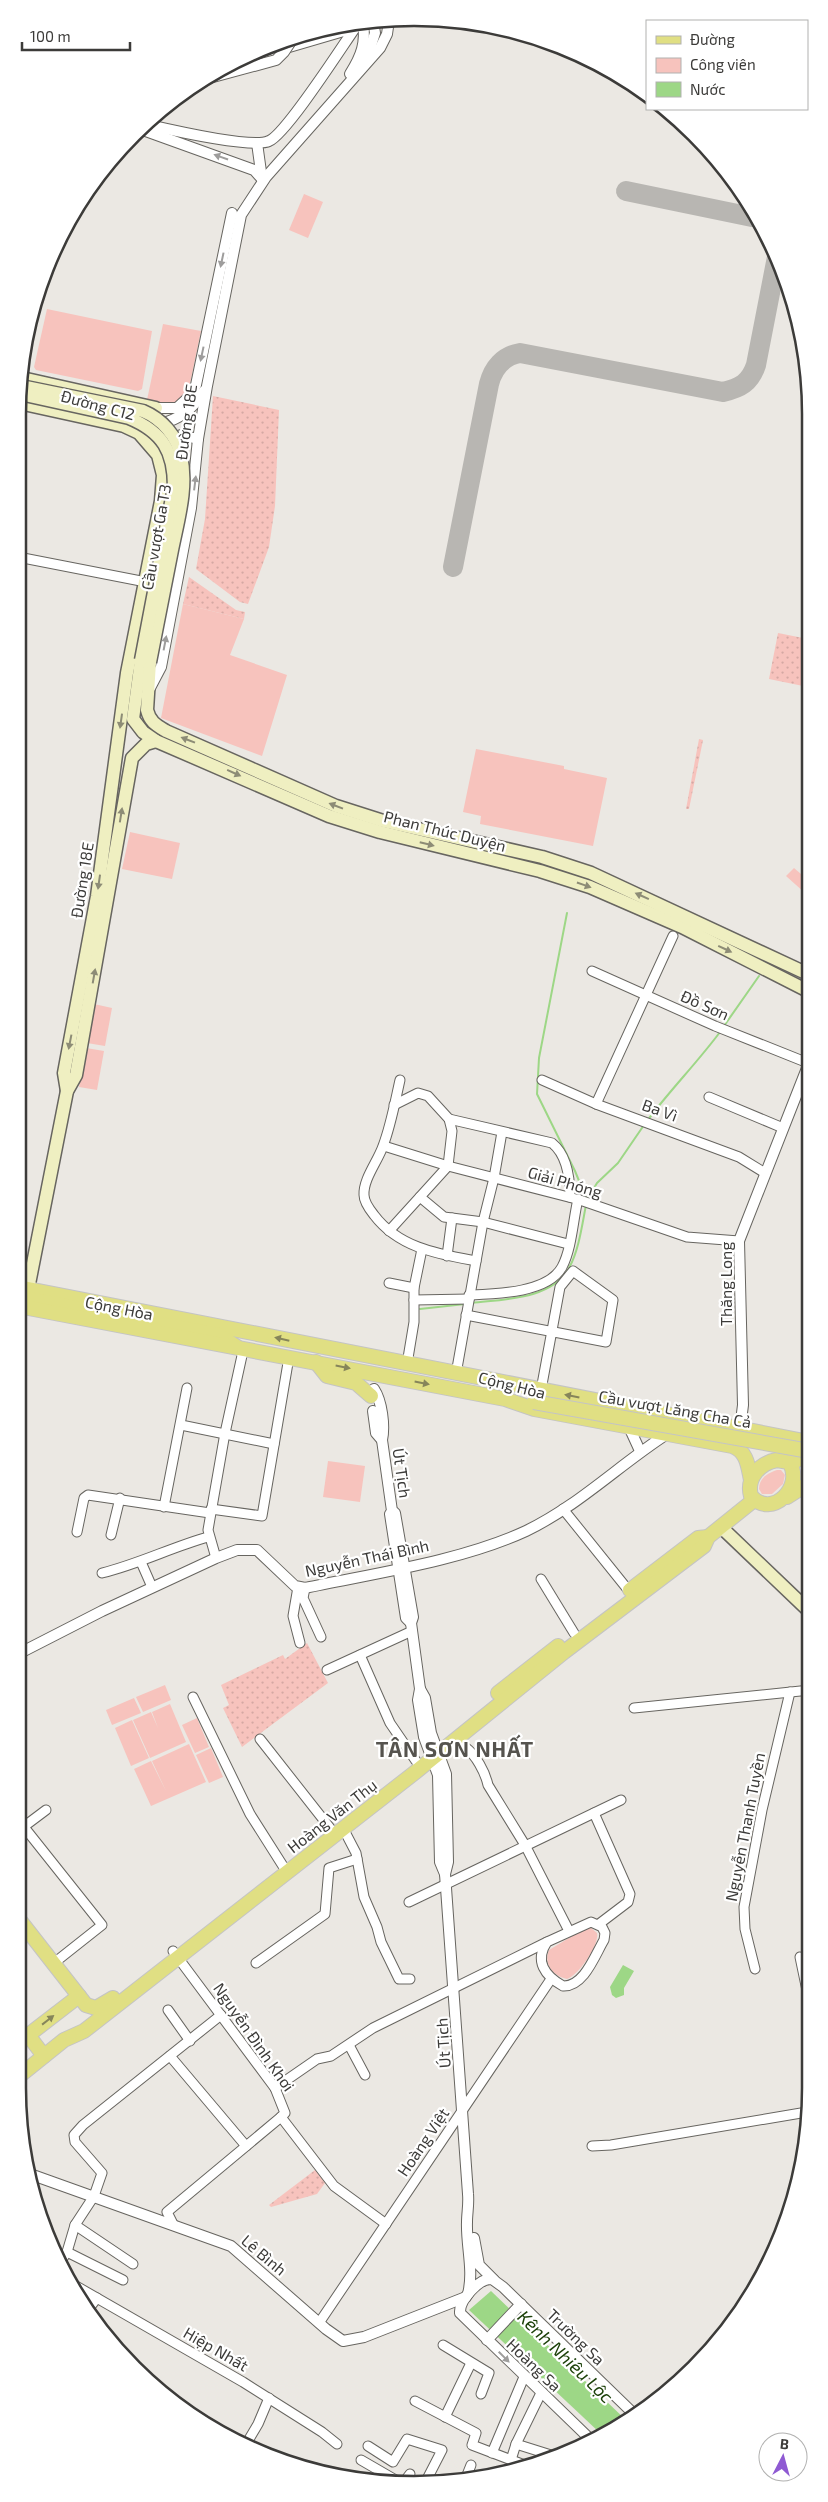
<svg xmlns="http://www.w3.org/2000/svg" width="828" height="2502" font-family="'Exo 2',sans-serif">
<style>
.grass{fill:url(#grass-dots)}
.park{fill:#f7c3bd}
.water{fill:#9dd786}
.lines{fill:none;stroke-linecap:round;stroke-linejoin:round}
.stream{stroke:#9dd786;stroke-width:2}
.taxiway{stroke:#b8b6b2;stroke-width:20}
.minor-casing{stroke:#676560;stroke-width:11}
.tertiary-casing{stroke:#676560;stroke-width:12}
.secondary-casing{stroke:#676560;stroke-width:15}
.primary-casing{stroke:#c4c4c4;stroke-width:16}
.minor{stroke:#fff;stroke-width:9}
.tertiary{stroke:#fff;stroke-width:10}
.secondary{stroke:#efefc1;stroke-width:12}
.primary{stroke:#e0df83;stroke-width:14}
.tertiary-bridge-casing{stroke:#676560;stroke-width:12;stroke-linecap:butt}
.secondary-bridge-casing{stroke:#676560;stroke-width:15;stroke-linecap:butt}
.primary-bridge-casing{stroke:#c4c4c4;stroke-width:16;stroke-linecap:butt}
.tertiary-bridge{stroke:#fff;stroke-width:10}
.secondary-bridge{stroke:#efefc1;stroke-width:12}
.primary-bridge{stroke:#e0df83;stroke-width:14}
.oneway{fill:#9e9d9c}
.oneway2{fill:#8d8c76}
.oneway3{fill:#86855a}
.labels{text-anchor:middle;stroke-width:4.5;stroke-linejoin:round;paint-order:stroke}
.street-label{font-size:16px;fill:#3c3b39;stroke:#fff}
.water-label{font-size:18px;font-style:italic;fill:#1c4109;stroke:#fff}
.district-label{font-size:21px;font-weight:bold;letter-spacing:1px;fill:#55534e;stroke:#fff}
.rim{fill:none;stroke:#3c3b39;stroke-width:2.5}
</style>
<defs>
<pattern id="grass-dots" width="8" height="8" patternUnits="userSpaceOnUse" patternTransform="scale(1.25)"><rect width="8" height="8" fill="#f7c3bd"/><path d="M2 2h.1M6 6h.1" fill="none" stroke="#d5a8a3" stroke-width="1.8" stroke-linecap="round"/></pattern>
</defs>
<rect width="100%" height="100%" fill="#ebe8e3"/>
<g class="grass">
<path d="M213 396 279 410 275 506 269 547 248 604 240 602 196 569 205 519Z"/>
<path d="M189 577 236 610 245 612 244 619 183 604Z"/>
<path d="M778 633 808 639V687L769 679Z"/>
<path d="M699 739 703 740 689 809H686Z"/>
<path d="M307 1643 328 1683 242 1747 223 1708 229 1705 221 1685 283 1655 285 1659Z"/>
<path d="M315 2170 325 2183 317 2194 271 2207 269 2205Z"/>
</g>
<g class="park">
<path d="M304 194 323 202 308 238 289 230Z"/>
<path d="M47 309 152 331 142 389 138 391 36 370 34 367Z"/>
<path d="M163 324 201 331 185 408 147 400Z"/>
<path d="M183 604 244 619 230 655 287 675 262 756 161 718Z"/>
<path d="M476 749 564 766V769L607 778 593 846 480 824 481 816 463 812Z"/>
<path d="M130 832 180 843 172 879 122 869Z"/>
<path d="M794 868 808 880V889L805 893 786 876Z"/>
<path d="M94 1004 112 1008 105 1046 87 1043Z"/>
<path d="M86 1048 104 1051 97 1090 79 1087Z"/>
<path d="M328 1461 365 1466 360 1502 323 1497Z"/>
<path d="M777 1470H781L785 1475 783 1484 772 1494H762L759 1489C759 1479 767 1473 777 1470Z"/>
<path d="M165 1685 171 1700 143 1712 136 1697Z"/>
<path d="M134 1698 141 1713 112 1725 106 1710Z"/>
<path d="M170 1704 186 1742 150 1758 133 1720 151 1712 158 1728 152 1712Z"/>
<path d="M197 1718 209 1747 195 1753 182 1725Z"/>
<path d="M132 1720 149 1758 131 1766 115 1728Z"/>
<path d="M189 1744 206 1782 151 1806 134 1769 151 1761 166 1791 152 1761Z"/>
<path d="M211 1748 223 1777 209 1783 196 1755Z"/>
<path d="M591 1928 597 1933C600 1944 578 1976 567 1979 553 1976 543 1964 549 1950L584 1929Z"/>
</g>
<g class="water">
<path d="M623 1965 634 1971 624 1988V1995L616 1998 612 1995 610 1987Z"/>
<path d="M491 2291 627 2421 600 2433 469 2310Z"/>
</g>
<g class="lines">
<g class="stream">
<path d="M567 913 539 1058 537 1094 575 1171 586 1198"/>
<path d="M724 1026 759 976"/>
<path d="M647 1121C670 1090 697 1063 720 1032"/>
<path d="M587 1200 597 1183 618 1163 644 1125"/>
<path d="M472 1303C503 1299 551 1300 569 1268 579 1250 582 1225 586 1205"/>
<path d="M420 1309 465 1304"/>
</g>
<g class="taxiway">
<path d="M626 191 752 217"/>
<path d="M453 567 489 384C493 368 503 356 520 353L723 392C740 388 750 383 756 365L777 257"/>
</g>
<g class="minor-casing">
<g id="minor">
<path d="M18 557 146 582"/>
<path d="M592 971 715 1026 808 1063"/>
<path d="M400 1080C395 1102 391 1125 383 1146 378 1161 363 1179 364 1195 364 1202 370 1210 374 1215 399 1248 438 1254 476 1261"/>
<path d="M542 1080 596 1104 739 1157 765 1173"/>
<path d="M709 1097 783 1128"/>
<path d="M596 1104 673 936"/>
<path d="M449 1119 552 1143C567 1155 570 1180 570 1197"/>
<path d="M384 1146 448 1166 580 1200 687 1237 739 1241"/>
<path d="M420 1197 444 1217 483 1222 568 1244"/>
<path d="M389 1231 448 1166 452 1131 449 1119 428 1096 418 1093 394 1105"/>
<path d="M447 1256 452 1218"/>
<path d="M389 1283 414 1288"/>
<path d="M469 1295C496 1294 548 1293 562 1267 572 1248 573 1220 578 1199"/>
<path d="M414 1300 469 1299"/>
<path d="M466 1315 606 1342 613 1300 573 1271 560 1287 541 1390"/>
<path d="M407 1364 414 1322V1288L422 1249"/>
<path d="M456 1374 483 1222 494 1178 502 1132"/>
<path d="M181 1425 274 1444"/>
<path d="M164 1507 187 1388"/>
<path d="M211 1509 262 1516 289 1357"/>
<path d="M563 1509 629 1591"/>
<path d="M77 1532 84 1498 88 1495 210 1513"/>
<path d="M111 1535 120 1498"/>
<path d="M216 1558 208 1530 225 1433 243 1351"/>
<path d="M141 1562 152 1587"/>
<path d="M102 1573C139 1564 172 1547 208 1537"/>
<path d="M541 1579 574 1633"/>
<path d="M298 1587 293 1616 300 1643"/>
<path d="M305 1588 303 1598 321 1637"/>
<path d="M360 1655 390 1723 416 1761"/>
<path d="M327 1670 412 1631"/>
<path d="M193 1697 250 1814 283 1866"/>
<path d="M634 1708 810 1690"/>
<path d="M260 1739 330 1828"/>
<path d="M465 1747C476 1755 485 1772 488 1785L525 1845 569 1931"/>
<path d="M18 1782V1784"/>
<path d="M594 1813 630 1894 628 1902 599 1924"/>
<path d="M24 1827 102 1925 54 1963"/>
<path d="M343 1828 356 1853 364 1897 377 1927 381 1942 399 1979H410"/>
<path d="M18 1831 46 1810"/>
<path d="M409 1902 621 1800"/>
<path d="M591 1922 602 1927 605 1933 604 1940C595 1955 584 1987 563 1986 545 1976 534 1961 547 1942Z"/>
<path d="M173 1951 275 2088 285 2113 281 2117 334 2186 386 2224"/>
<path d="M800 1957 810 2005"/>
<path d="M256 1963 325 1914 329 1868 357 1859"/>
<path d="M755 1969 745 1929 744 1907 762 1810 790 1692"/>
<path d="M168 2010 190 2041"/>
<path d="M349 2045 365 2075"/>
<path d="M170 2056 246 2146"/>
<path d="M275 2088 317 2059 331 2056 373 2028 547 1942"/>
<path d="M592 2146 611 2145 807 2112"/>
<path d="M173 2224 167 2212 281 2117"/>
<path d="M75 2225 133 2264"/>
<path d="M67 2252 123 2280"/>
<path d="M61 2261 67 2252 75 2225 94 2196 102 2173 75 2142 74 2135 83 2125 221 2015"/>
<path d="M76 2286 243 2382 322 2432 337 2444"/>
<path d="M90 2307 97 2298"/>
<path d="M319 2323 551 1979"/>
<path d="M443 2345 489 2373 481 2394"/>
<path d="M415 2401 476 2433 472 2445 527 2466"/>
<path d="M445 2417 471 2363"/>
<path d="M516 2444 551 2455"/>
<path d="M245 2446 258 2424 269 2398"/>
<path d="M368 2446 393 2462 407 2439 442 2450 425 2483"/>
<path d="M492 2453 524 2377"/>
<path d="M361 2460 399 2482"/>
<path d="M511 2460 516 2444 541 2393"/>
<path d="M465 2480 471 2465"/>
<path d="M404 2482 410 2474"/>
</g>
</g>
<g class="tertiary-casing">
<g id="tertiary">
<path d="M367 58 375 33 373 21"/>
<path d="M234 63 354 28"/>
<path d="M350 74C362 55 366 43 363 21"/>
<path d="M145 124C167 129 252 149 269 141 286 134 341 48 355 28"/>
<path d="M143 130 254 170 263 180"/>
<path d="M257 143 262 179"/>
<path d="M156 408H177L189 397 196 385 232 213"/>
<path d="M158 425C180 419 192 410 204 391"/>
<path d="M169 440 181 435 198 439"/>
<path d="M150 688 161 667 191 508 198 439 207 386 241 215 266 177 380 48 387 34 389 20"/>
<path d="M374 1389C382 1401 385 1426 382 1440L392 1511 390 1514 406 1618 411 1623"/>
<path d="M373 1411 376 1433 382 1440"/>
<path d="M629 1427 640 1451"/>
<path d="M740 1429 743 1405 739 1241 809 1063"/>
<path d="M392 1511 395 1513 413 1617 411 1623 420 1689 418 1700 424 1737 438 1775 440 1862 445 1874 468 2194C469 2204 467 2213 467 2222 466 2246 474 2270 468 2294"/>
<path d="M18 1654 102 1611 216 1558 237 1550H257L295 1586 305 1588C376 1573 461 1561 526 1531 578 1506 619 1465 667 1434"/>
<path d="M420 1689 425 1698 431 1733 446 1774 448 1862 445 1874"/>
<path d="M27 2173 231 2246 326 2329 343 2341 364 2337 466 2297"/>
<path d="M474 2238 479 2265 494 2280"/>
<path d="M487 2340 521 2304"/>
<path d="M589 2438 460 2313C459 2300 479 2278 492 2279L503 2287 636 2416"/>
</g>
</g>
<g class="secondary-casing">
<g id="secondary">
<path d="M22 378 156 408"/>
<path d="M19 403 124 426 139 433 158 455 163 475 161 501 127 673 97 896 64 1073 67 1091"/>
<path d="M141 660 133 719 143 732 156 741 329 816 380 832 540 871 590 887 682 927 808 991"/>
<path d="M150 662 147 710C150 722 156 725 166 731L336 806 383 821 542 857 591 873 808 974"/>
<path d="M28 1289 67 1091 76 1075 132 758 146 744 156 741"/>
<path d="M721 1527 810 1612"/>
</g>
</g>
<g class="primary-casing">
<g id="primary">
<path d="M18 1287 809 1442"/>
<path d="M18 1297 219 1335 237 1347"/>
<path d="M18 1306 505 1399 534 1409 732 1446C747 1451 748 1466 751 1480"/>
<path d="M316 1362 327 1376 356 1383 371 1396"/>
<path d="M777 1460 789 1462C805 1486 772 1520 751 1496 746 1478 760 1463 777 1460Z"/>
<path d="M789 1462 809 1457"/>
<path d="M787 1497 809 1483"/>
<path d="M630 1590 698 1538 708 1537"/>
<path d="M498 1693 558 1646"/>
<path d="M18 1918 86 2005 96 2008 113 1998"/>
<path d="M28 2035 44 2056"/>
<path d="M18 2043 79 1996"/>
<path d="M18 2077 64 2040 84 2031 413 1774 564 1652 704 1546 708 1537 754 1500"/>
</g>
</g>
<use href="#minor" class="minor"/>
<use href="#tertiary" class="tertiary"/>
<use href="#secondary" class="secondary"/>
<use href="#primary" class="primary"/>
<g class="tertiary-bridge-casing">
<path id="tertiary-bridge" d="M202 80 276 60 284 52 294 37"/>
</g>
<g class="secondary-bridge-casing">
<g id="secondary-bridge">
<path d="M21 386 143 411C162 419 177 436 181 456 188 487 178 520 172 550 165 587 157 625 150 662"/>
<path d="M20 394 129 418C163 432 174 452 174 487L141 660"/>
</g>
</g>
<g class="primary-bridge-casing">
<path id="primary-bridge" d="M534 1402 809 1451"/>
</g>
<use href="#tertiary-bridge" class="tertiary-bridge"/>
<use href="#secondary-bridge" class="secondary-bridge"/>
<use href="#primary-bridge" class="primary-bridge"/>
</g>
<defs><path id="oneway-solid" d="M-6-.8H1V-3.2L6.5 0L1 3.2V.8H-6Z" transform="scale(1.25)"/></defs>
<g class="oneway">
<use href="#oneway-solid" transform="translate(221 157) rotate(-161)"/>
<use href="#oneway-solid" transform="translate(222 260) rotate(102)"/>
<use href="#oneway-solid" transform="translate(202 354) rotate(102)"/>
<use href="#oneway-solid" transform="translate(195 483) rotate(-83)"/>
<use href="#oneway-solid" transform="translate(165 643) rotate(-79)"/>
<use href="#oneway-solid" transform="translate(504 2357) rotate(45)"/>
</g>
<g class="oneway2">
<use href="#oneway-solid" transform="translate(121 721) rotate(98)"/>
<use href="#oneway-solid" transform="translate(188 740) rotate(-159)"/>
<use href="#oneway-solid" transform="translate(234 773) rotate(24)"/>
<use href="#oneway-solid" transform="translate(336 806) rotate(-159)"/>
<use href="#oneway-solid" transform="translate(121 815) rotate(-81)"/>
<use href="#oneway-solid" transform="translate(427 844) rotate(14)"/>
<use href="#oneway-solid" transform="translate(99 882) rotate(98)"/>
<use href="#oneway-solid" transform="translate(584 885) rotate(19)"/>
<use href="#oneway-solid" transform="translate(642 896) rotate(-156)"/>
<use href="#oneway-solid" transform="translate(725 949) rotate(25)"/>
<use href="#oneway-solid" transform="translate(94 976) rotate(-80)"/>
<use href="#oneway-solid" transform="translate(70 1042) rotate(101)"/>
</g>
<g class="oneway3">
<use href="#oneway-solid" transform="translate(282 1339) rotate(-167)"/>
<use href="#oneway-solid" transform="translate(343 1367) rotate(11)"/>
<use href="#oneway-solid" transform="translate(422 1383) rotate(11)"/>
<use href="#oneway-solid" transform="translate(572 1396) rotate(-169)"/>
<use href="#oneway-solid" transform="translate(48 2020) rotate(-38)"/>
</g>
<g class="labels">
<g class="street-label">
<text transform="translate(98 405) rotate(15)" y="6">Đường C12</text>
<text transform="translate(186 422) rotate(-82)" y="6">Đường 18E</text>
<text transform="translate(156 537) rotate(-80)" y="6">Cầu vượt Ga T3</text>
<text transform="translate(445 831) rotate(14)" y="6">Phan Thúc Duyện</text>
<text transform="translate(82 880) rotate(-81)" y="6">Đường 18E</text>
<text transform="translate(705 1005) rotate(24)" y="6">Đồ Sơn</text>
<text transform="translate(660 1110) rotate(20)" y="6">Ba Vì</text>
<text transform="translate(565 1182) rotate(16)" y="6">Giải Phóng</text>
<text transform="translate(726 1284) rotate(-90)" y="6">Thăng Long</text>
<text transform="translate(119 1308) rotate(11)" y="6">Cộng Hòa</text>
<text transform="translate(512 1385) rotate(14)" y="6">Cộng Hòa</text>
<text transform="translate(675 1409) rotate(10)" y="6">Cầu vượt Lăng Cha Cả</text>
<text transform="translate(402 1473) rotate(82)" y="6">Út Tịch</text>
<text transform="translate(367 1558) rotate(-12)" y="6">Nguyễn Thái Bình</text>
<text transform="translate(332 1816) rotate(-38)" y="6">Hoàng Văn Thụ</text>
<text transform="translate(745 1827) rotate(-79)" y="6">Nguyễn Thanh Tuyền</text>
<text transform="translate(254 2037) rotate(55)" y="6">Nguyễn Đình Khơi</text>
<text transform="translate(443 2043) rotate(-94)" y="6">Út Tịch</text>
<text transform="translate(423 2142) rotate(-56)" y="6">Hoàng Việt</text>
<text transform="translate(264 2255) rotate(40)" y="6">Lê Bình</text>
<text transform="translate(576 2337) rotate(44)" y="6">Trường Sa</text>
<text transform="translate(216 2349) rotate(30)" y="6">Hiệp Nhất</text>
<text transform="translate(534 2365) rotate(44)" y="6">Hoàng Sa</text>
</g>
<g class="water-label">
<text transform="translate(565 2357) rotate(44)" y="6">Kênh Nhiêu Lộc</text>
</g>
<g class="district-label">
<text x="455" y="1757">TÂN SƠN NHẤT</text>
</g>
</g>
<path d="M0 0H828V2502H0ZM414 26H414A388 388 0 0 1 802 414V2088A388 388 0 0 1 414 2476H414A388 388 0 0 1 26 2088V414A388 388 0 0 1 414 26Z" fill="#fff" fill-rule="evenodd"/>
<path class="rim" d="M414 26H414A388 388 0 0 1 802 414V2088A388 388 0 0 1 414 2476H414A388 388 0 0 1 26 2088V414A388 388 0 0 1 414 26Z"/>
<rect x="646" y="20" width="162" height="90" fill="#ffffff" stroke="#b1b1b0"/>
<rect x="656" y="36" width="25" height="8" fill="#e0df83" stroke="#b1b1b0"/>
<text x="690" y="45" font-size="15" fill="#3c3b39">Đường</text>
<rect x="656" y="58" width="25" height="15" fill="#f7c3bd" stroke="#b1b1b0"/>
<text x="690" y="70" font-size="15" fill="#3c3b39">Công viên</text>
<rect x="656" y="82" width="25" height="15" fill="#9dd786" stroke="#b1b1b0"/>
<text x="690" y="95" font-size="15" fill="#3c3b39">Nước</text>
<g transform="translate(783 2457) rotate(6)"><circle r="24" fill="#ffffff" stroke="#b1b1b0"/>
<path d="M0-4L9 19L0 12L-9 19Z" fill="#8f5ad3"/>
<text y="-8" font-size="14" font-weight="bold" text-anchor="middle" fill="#3c3b39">B</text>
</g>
<path d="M22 42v8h108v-8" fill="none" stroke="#3c3b39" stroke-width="2.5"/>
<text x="30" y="42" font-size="15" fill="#3c3b39" stroke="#ffffff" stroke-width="4" paint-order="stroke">100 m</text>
</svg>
